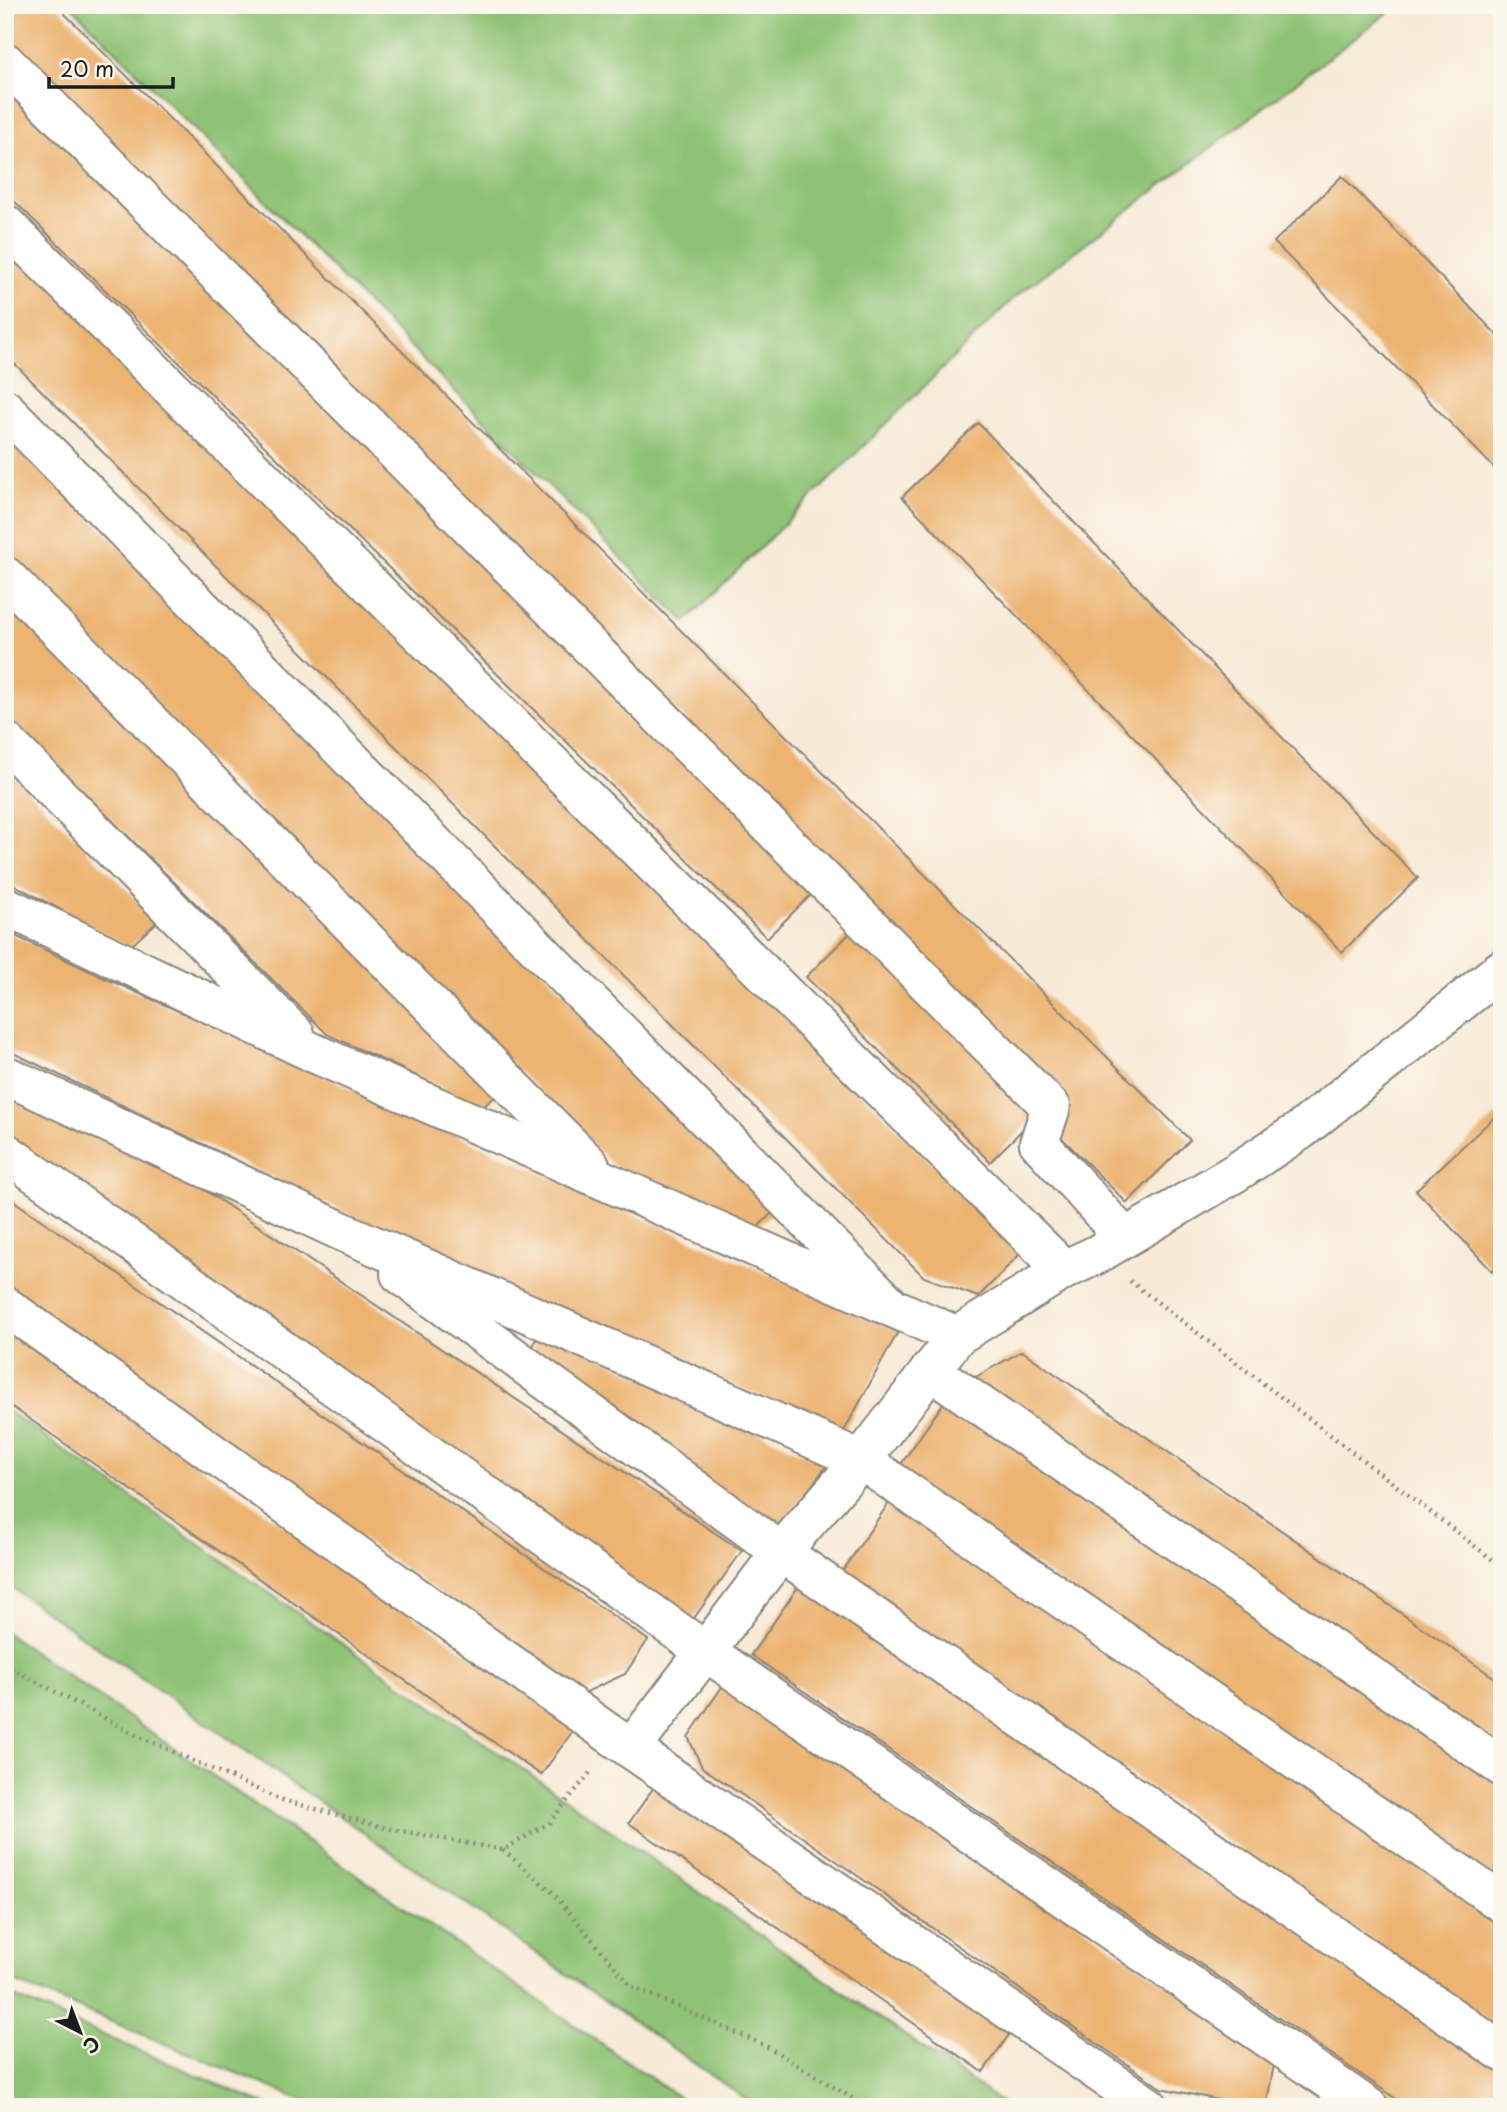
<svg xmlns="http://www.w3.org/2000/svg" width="1507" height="2112" font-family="'Playpen Sans',sans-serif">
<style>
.green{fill:#8ec374;stroke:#557048;stroke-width:2}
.building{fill:#ecb371}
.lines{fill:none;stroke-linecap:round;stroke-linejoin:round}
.minor-casing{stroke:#8a847a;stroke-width:42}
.path{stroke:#8a847a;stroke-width:4.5;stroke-dasharray:2 5;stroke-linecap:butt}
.minor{stroke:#fff;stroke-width:38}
</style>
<rect width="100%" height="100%" fill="#fbf7ec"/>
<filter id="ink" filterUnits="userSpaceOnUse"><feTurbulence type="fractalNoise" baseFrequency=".0143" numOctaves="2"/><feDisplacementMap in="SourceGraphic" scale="14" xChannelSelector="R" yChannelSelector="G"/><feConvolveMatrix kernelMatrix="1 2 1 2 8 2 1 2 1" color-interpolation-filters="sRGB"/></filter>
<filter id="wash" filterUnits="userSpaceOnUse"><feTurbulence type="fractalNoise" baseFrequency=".00686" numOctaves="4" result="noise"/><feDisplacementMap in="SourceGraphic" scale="28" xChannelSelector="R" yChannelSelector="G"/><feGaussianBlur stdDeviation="1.57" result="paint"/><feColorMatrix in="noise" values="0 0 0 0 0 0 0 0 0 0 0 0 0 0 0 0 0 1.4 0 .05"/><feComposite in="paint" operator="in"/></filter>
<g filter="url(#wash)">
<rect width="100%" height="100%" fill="#f7ebd8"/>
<g class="green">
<path d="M70 5H1398L1015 297 685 622Z"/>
<path d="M5 1409 1008 2107H757L5 1583Z"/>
<path d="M5 1632 693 2107H319L5 1978Z"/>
<path d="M5 1993 271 2107H5Z"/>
</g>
<g id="blocks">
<g class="building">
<path d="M5 5H56L1190 1140 1127 1203 1051 1127 1072 1106 5 39Z"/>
<path d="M5 69 823 883 767 938 5 192Z"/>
<path d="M1342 176 1502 340V476L1274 242Z"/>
<path d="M5 234 1021 1253 978 1297 924 1277 5 354Z"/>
<path d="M978 423 1418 878 1342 952 902 497Z"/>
<path d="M5 431 778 1207 754 1231 616 1168 5 555Z"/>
<path d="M5 599 501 1091 483 1107 327 1034 5 714Z"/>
<path d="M5 768 158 921 130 947 5 880Z"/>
<path d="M855 928 1039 1113 990 1162 806 977Z"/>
<path d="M5 931 109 980 898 1332 844 1431 521 1297 5 1049Z"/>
<path d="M5 1085 148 1152 742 1551 689 1625 5 1144Z"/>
<path d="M1502 1110V1262L1492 1271 1416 1190Z"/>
<path d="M5 1195 648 1640 625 1674 584 1693 5 1292Z"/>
<path d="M541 1329 827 1465 777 1532 532 1348Z"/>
<path d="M5 1331 575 1728 541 1775 5 1402Z"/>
<path d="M1022 1351 1502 1683V1749L967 1382Z"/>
<path d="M947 1398 1502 1781V1888L897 1470Z"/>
<path d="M891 1500 1502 1923V2031L841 1573Z"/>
<path d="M801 1583 1502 2066V2107H1408L751 1655Z"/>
<path d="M726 1681 1275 2059 1266 2107H1253L1161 2088 702 1767 688 1737Z"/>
<path d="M661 1777 1015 2026 983 2072 629 1823Z"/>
</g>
</g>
</g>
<g filter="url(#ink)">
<use href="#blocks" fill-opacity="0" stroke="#8a847a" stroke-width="2"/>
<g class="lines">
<g class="minor-casing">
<g id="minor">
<path d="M5 62 1051 1107 1039 1143 1124 1237"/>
<path d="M5 224 1064 1270"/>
<path d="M5 409 893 1308"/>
<path d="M5 576 590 1165"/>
<path d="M5 741 295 1034"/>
<path d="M5 906 314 1053 957 1336"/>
<path d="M5 1075 341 1231 861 1460 1502 1903"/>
<path d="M5 1152 705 1651 1368 2107"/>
<path d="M400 1274 781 1552 1502 2052"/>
<path d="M5 1306 631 1749 1149 2107"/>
<path d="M930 1370 1502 1767"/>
<path d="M631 1749 781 1552 861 1460 957 1336 1064 1270 1096 1255 1235 1173 1301 1130 1502 969"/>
</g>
</g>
<g class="path">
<path d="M1130 1281 1502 1567"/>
<path d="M5 1665 138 1736 279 1799 386 1828 503 1850 549 1823 592 1770"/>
<path d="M503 1850 552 1892 631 1986 766 2046 867 2107"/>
</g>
<use href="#minor" class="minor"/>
</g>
</g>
<rect width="1507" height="2112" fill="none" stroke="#fbf7ec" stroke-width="28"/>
<g transform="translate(80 2032) rotate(138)" stroke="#fbf7ec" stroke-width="5" paint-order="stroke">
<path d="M0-5L12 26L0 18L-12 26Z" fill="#1c1c1c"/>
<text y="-10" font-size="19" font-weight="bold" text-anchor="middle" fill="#1c1c1c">С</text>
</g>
<path d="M49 77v10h124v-10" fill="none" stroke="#1c1c1c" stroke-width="3.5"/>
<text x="60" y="77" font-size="21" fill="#1c1c1c" stroke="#fbf7ec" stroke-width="5" paint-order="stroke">20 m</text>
</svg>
